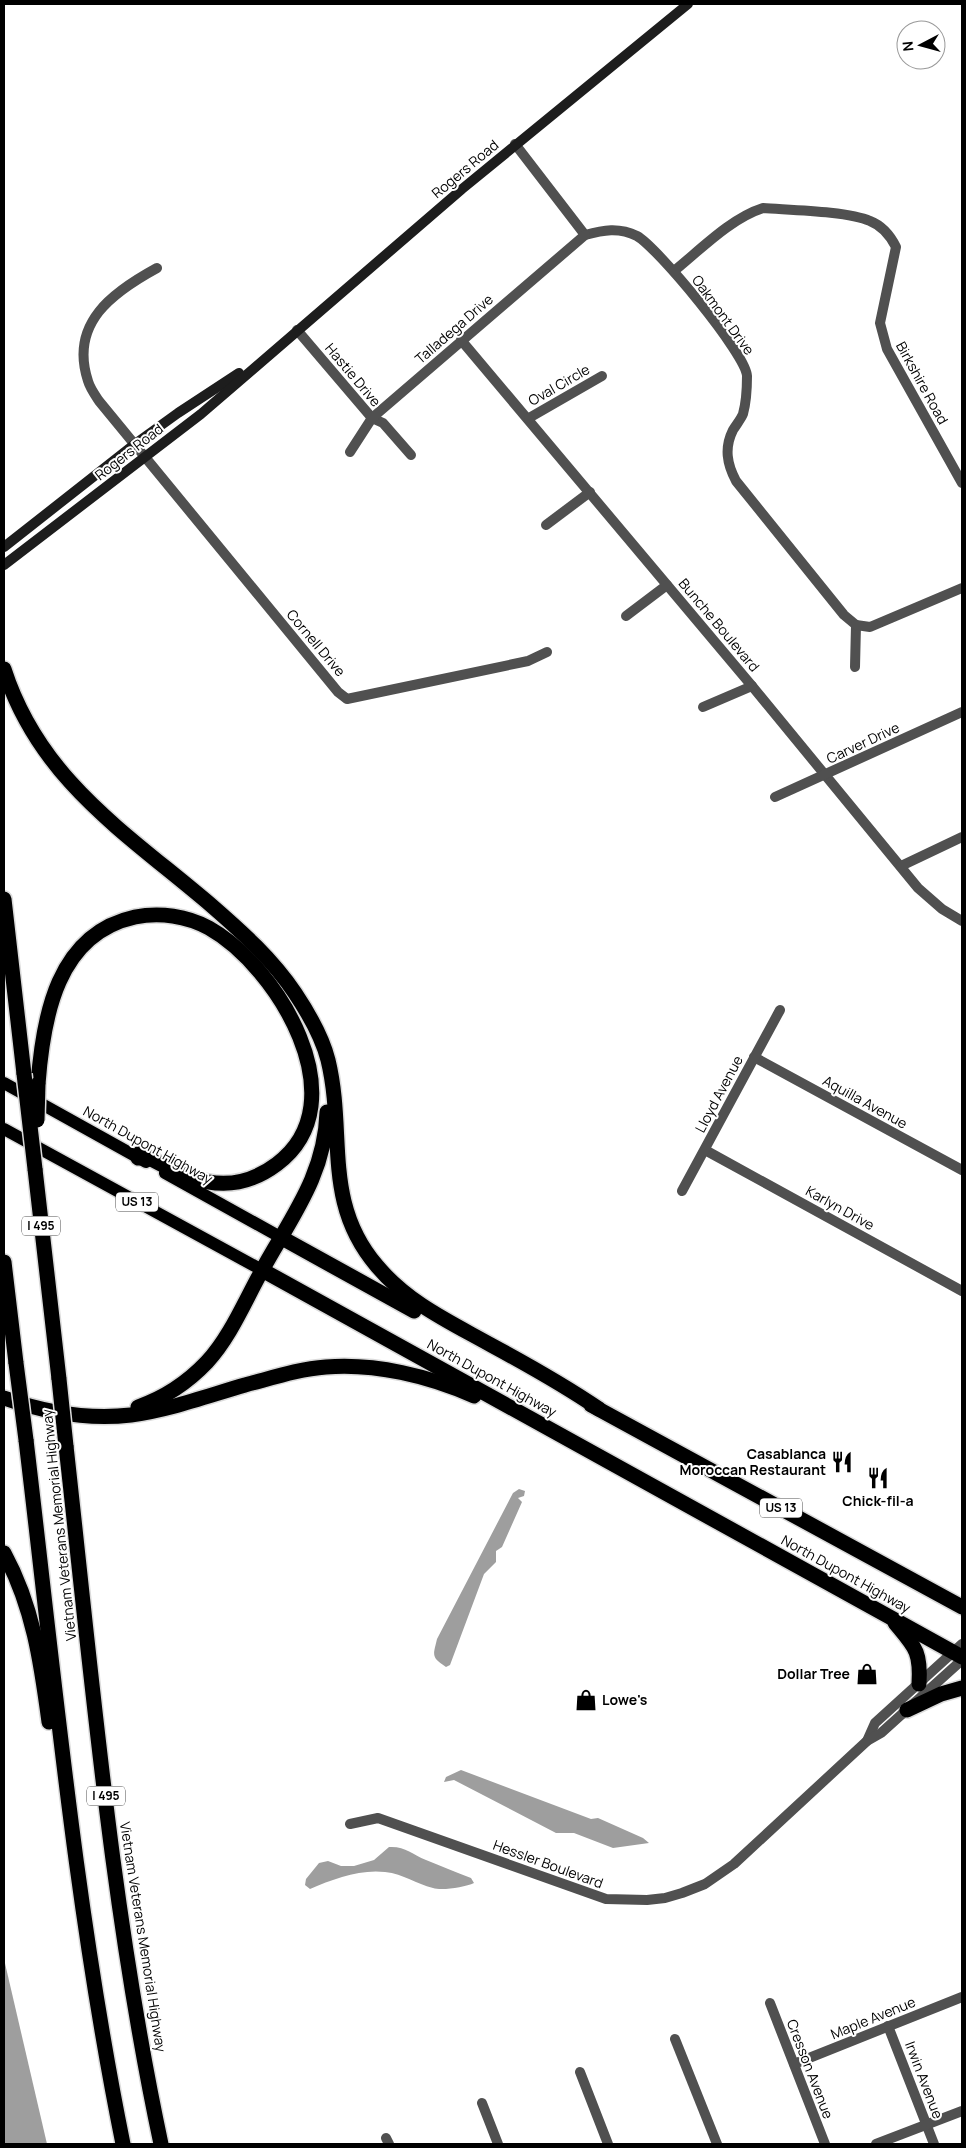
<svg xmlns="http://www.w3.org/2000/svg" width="966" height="2148" font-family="Manrope,sans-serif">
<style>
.water{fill:#9e9e9e}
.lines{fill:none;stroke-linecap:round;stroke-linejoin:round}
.primary-casing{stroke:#dbdbdb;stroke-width:15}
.highway-casing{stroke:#dbdbdb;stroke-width:18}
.street{stroke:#505050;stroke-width:10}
.secondary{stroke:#1d1d1d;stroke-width:10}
.primary{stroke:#000;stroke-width:12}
.highway{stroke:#000;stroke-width:15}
.highway-bridge-casing{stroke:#dbdbdb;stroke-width:18;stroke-linecap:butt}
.highway-bridge{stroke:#000;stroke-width:15}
.labels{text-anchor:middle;stroke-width:4;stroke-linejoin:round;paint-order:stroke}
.shield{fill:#fff;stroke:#4c4c4c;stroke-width:1}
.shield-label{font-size:12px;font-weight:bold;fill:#000}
.street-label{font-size:14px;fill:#000;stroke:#fff}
.poi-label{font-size:14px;font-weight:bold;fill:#000;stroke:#fff;text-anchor:end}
</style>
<rect width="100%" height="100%" fill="#fff"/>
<g class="water">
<path d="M519 1489 525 1491 524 1496 518 1498 522 1502 502 1547 496 1551V1562L484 1574 450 1665 446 1667C431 1657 433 1656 437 1639L513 1493Z"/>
<path d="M461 1770 591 1819 598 1818 643 1838 649 1843 613 1848 574 1833H556L454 1780 444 1782 446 1777Z"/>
<path d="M389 1847C405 1846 412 1854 426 1860 441 1866 455 1872 471 1878L474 1883C465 1887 442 1891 433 1888 416 1884 404 1874 385 1872 360 1869 333 1879 310 1889L305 1885 306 1879 319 1863 328 1861 341 1866H354L374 1860Z"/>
<path d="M4 1959 47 2144H4Z"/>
</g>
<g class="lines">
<g class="primary-casing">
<g id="primary">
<path d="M4 1083 146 1162"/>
<path d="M4 1129 262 1270"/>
<path d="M165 1173 282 1238"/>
</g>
</g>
<g class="highway-casing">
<g id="highway">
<path d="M4 669C40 781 128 834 212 906 243 933 272 959 295 993 309 1014 322 1036 328 1060 346 1134 322 1202 377 1266 408 1303 450 1322 491 1345 528 1365 564 1385 599 1409"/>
<path d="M4 899 24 1074"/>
<path d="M38 1084C43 1017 57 934 135 917 160 912 187 916 209 928 277 966 360 1102 277 1164 228 1201 186 1178 140 1153L138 1158"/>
<path d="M35 1169 59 1379"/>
<path d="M282 1238 414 1311"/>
<path d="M4 1262 16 1363"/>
<path d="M262 1270 962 1657"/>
<path d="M4 1398C44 1412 88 1420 131 1415 169 1410 207 1396 245 1385 272 1378 298 1369 326 1367 375 1363 429 1376 474 1396"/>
<path d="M591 1405 962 1607"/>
<path d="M138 1407C164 1398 188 1382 207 1362 230 1337 244 1303 260 1274 289 1220 325 1177 327 1112"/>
<path d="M26 1440C54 1675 76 1912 123 2144"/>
<path d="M66 1446C92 1679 112 1914 161 2144"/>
<path d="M4 1553C33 1606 41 1662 49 1722"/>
<path d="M895 1623C915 1647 921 1651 919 1684"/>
<path d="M907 1710 941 1694 962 1688"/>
</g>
</g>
<g class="street">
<path d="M515 144 585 235C603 230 619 227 637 236 657 247 746 354 747 376 747 386 746 403 743 414 741 419 736 425 733 430 724 448 727 464 736 481L844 615 856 625 855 667"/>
<path d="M157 268C113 292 69 323 88 381 90 388 95 395 99 401L338 692 347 699 528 661 547 652"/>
<path d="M674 271C700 250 731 218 763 208 789 210 848 211 870 221 883 226 890 235 896 247L880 323 887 349 962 483"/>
<path d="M297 330 372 418 383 423 411 455"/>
<path d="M461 340 752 686 918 888 942 909 962 921"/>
<path d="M529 418 602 376"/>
<path d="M350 452 372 418 585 235"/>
<path d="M546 525 590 492"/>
<path d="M626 616 667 585"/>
<path d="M856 625 870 627 962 588"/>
<path d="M703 707 752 686"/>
<path d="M775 797 962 712"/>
<path d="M901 866 962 837"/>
<path d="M754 1057 962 1170"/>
<path d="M705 1150 962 1291"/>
<path d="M682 1191 780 1010"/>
<path d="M867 1741 875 1723 962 1644"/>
<path d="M350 1824 378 1818 606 1899 647 1900 665 1898 682 1893 705 1884 734 1864 867 1741 881 1733 962 1660"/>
<path d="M770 2003 825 2144"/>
<path d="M888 2026 934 2144"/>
<path d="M675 2039 717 2144"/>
<path d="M794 2064 962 1997"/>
<path d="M580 2072 608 2144"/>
<path d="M482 2103 498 2144"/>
<path d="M386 2138 389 2144"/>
<path d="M876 2144 962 2111"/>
</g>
<g class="secondary">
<path d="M4 547 135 444 178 413 239 373"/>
<path d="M4 565 201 414 462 189 688 4"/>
</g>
<use href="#primary" class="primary"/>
<use href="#highway" class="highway"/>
<g class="highway-bridge-casing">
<g id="highway-bridge">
<path d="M24 1074 35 1169"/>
<path d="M37 1120 38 1084"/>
<path d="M16 1363 26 1440"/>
<path d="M59 1379 66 1446"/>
</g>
</g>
<use href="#highway-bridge" class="highway-bridge"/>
</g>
<defs>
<g id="restaurant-bare" transform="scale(1.725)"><path d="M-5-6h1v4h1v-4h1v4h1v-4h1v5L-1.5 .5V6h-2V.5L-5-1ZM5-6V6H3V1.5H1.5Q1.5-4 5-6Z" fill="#000" stroke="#fff" stroke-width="2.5" paint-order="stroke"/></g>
<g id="shop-bare" transform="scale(1.725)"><path d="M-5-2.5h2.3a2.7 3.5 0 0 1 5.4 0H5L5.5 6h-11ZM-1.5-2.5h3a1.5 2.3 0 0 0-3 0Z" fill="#000" stroke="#fff" stroke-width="2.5" paint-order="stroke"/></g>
</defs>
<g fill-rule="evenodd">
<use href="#restaurant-bare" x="842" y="1462"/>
<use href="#restaurant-bare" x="878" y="1478"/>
<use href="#shop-bare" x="867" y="1674"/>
<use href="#shop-bare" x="586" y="1700"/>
</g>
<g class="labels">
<g class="shield">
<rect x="116" y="1192.5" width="42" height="19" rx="4"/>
<rect x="22" y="1216.5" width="38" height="19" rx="4"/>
<rect x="760" y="1498.5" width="42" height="19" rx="4"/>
<rect x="87" y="1786.5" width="38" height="19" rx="4"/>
</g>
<g class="shield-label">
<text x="137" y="1206">US 13</text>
<text x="41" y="1230">I 495</text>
<text x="781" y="1512">US 13</text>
<text x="106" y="1800">I 495</text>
</g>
<g class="street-label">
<text transform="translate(465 169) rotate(-40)" y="5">Rogers Road</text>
<text transform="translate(723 315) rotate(54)" y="5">Oakmont Drive</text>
<text transform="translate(454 329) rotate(-41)" y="5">Talladega Drive</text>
<text transform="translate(353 375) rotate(50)" y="5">Hastie Drive</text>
<text transform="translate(922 383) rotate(61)" y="5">Birkshire Road</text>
<text transform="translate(559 385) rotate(-30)" y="5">Oval Circle</text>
<text transform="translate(129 452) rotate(-38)" y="5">Rogers Road</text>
<text transform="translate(719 625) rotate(50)" y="5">Bunche Boulevard</text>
<text transform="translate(316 643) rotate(50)" y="5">Cornell Drive</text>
<text transform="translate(863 743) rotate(-25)" y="5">Carver Drive</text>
<text transform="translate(719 1094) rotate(-62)" y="5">Lloyd Avenue</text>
<text transform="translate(865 1102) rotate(29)" y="5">Aquilla Avenue</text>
<text transform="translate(148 1145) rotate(29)" y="5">North Dupont Highway</text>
<text transform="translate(840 1208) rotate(29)" y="5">Karlyn Drive</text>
<text transform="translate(492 1378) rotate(29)" y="5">North Dupont Highway</text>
<text transform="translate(59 1525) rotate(-96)" y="5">Vietnam Veterans Memorial Highway</text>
<text transform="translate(846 1574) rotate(29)" y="5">North Dupont Highway</text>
<text transform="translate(548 1864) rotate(20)" y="5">Hessler Boulevard</text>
<text transform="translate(143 1937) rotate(81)" y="5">Vietnam Veterans Memorial Highway</text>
<text transform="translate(873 2018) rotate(-22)" y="5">Maple Avenue</text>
<text transform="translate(810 2069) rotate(69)" y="5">Cresson Avenue</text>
<text transform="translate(924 2080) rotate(69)" y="5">Irwin Avenue</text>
</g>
<g class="poi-label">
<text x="826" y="1459">Casablanca<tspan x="826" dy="16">Moroccan Restaurant</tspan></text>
<text x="878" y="1506" text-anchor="middle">Chick-fil-a</text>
<text x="850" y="1679">Dollar Tree</text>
<text x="602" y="1705" text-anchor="start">Lowe's</text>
</g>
</g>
<rect width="966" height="2148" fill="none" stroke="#000000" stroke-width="10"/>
<g transform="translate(921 45) rotate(264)"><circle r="24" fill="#ffffff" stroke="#999999"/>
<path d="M0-4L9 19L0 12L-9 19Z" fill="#000000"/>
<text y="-8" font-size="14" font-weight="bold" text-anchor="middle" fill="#000000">N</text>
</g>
</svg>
